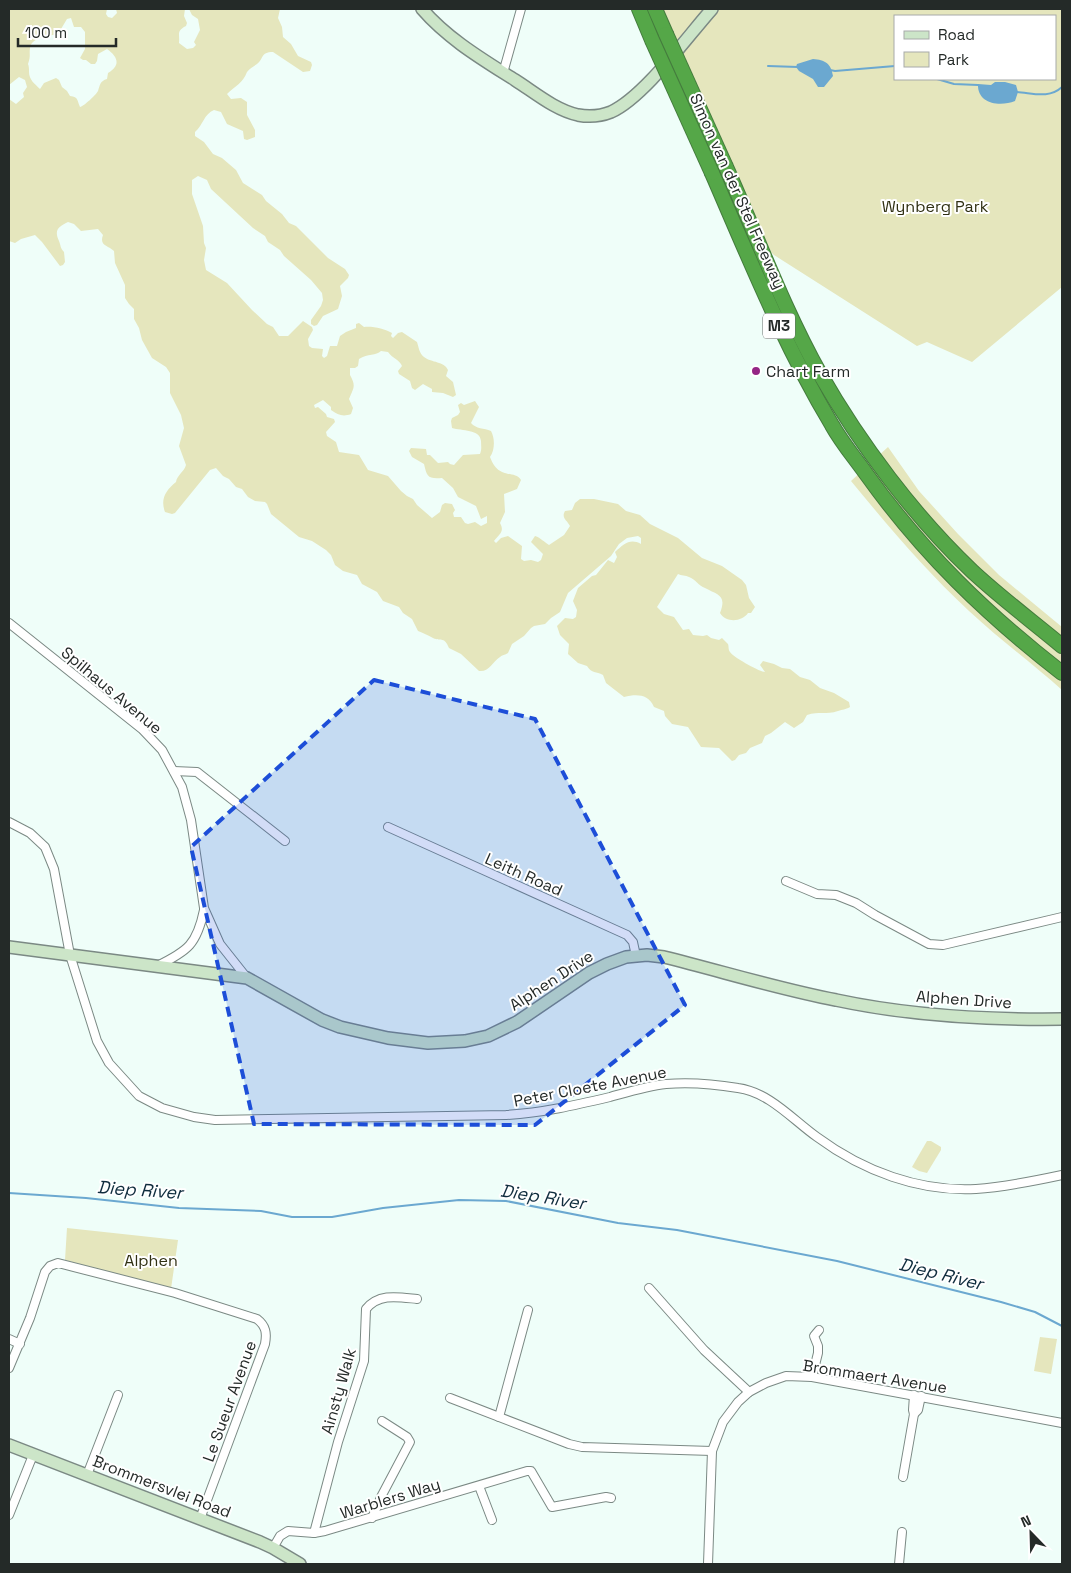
<svg xmlns="http://www.w3.org/2000/svg" width="1071" height="1573" font-family="'Space Grotesk',sans-serif">
<style>
.green{fill:#e5e6bd;fill-rule:evenodd}
.water{fill:#6ba8d0}
.lines{fill:none;stroke-linecap:round;stroke-linejoin:round}
.stream{stroke:#6ba8d0;stroke-width:2}
.street-casing{stroke:#7b8984;stroke-width:10}
.secondary-casing{stroke:#7b8984;stroke-width:14}
.highway-casing{stroke:#447b3d;stroke-width:16}
.street{stroke:#fff;stroke-width:8}
.secondary{stroke:#cce5c8;stroke-width:11}
.highway{stroke:#55a748;stroke-width:14}
.highway-bridge-casing{stroke:#447b3d;stroke-width:16;stroke-linecap:butt}
.highway-bridge{stroke:#55a748;stroke-width:14}
.marked{fill:#1d4ed8;fill-opacity:0.2;stroke:#1d4ed8;stroke-width:4;stroke-dasharray:10 6;stroke-linejoin:round}
.poi-dot{fill:#952585;stroke:#fff;stroke-width:2}
.labels{text-anchor:middle;stroke-width:4;stroke-linejoin:round;paint-order:stroke}
.shield{fill:#fff;stroke:#666a68;stroke-width:1}
.shield-label{font-size:15px;font-weight:bold;fill:#242a28}
.street-label{font-size:16px;fill:#242a28;stroke:#fff}
.park-label{font-size:16px;fill:#303013;stroke:#fff}
.poi-label{font-size:16px;fill:#242a28;stroke:#fff;text-anchor:start}
.water-label{font-size:18px;font-style:italic;fill:#102d3e;stroke:#fff}
</style>
<rect width="100%" height="100%" fill="#effef9"/>
<g class="green">
<path d="M9 9H107L106 14 108 17 112 18 117 13 116 9H185L184 16 187 23 186 26C176 31 180 34 179 43L187 49 193 48 196 45 194 42 200 30 198 19 192 15 189 9H280L278 18 282 27 283 37 291 44 298 56 311 62 312 65 310 71 303 72 273 52C260 52 264 59 257 64 253 67 250 68 247 72 243 83 235 86 227 94L231 99 241 98 247 102V115L255 130V137L247 140 244 139 243 131 227 124 221 112 214 110C204 114 203 125 195 132V136L204 142 213 154 222 158 236 170 243 183 262 195 266 201 282 214 289 223 296 226 328 258 345 269 349 275 348 278 340 286 342 296 338 309 323 316 317 325 314 326 311 324V320L321 306 323 300 322 293 311 280 284 256 280 250 268 242 265 236 253 228 211 189 207 180 198 176 192 180V194L203 226 204 243 206 248 204 260 206 270 227 283 252 310 267 324 273 327 279 336H288L303 321 312 327 313 330 308 339 309 346 312 348 323 349 322 356 324 358 327 356 330 346H337L340 336 346 332 356 328V324L359 323 364 327C373 326 385 329 392 333L391 336 393 338 398 333 402 332 417 342C419 348 419 353 424 357 432 363 444 361 448 370L446 376 453 382 456 395 453 397 443 393 432 392V389L423 384 415 390 412 388 410 381 399 374 398 371 402 366C400 360 392 358 388 352L381 351C376 356 368 353 359 359L358 366 355 368H350V375C356 386 354 387 349 399L353 408 351 414C343 417 338 415 331 410V407L323 400 314 405 315 408 318 407 326 414 327 417 334 419 335 422 326 432 327 436 336 442 339 452 359 455 368 470 388 476 401 491 407 496 413 499 417 505 432 518 440 512 442 505 445 503 452 504 455 510 453 513 454 517H461L465 523 468 524 475 522 481 526 487 523V516L481 519 476 506 458 497 453 488 442 478C428 479 427 477 424 464L412 457 409 451 411 448 426 449 427 455H430L438 463 448 462 450 464 454 465 463 455 480 454C482 449 481 446 481 441 480 429 462 431 452 428L451 421 452 418 458 415 460 412 458 405 461 403 464 405 475 401 479 407 471 423C476 429 484 428 491 431 495 438 495 450 490 457 499 481 514 469 521 480L517 489 504 494 505 512 500 523C505 532 499 534 494 541L496 543 501 538 508 536 522 546 521 559 524 561 531 560 538 562 541 560 543 554 531 542 535 536C541 538 544 542 549 545L564 535 570 526C567 520 561 518 565 511L572 510 575 503 580 499H594L618 504 626 511 640 515 650 524 678 538 702 558 722 566 742 580 746 585 749 598 755 607 751 613H748C742 622 726 623 720 613 727 595 718 595 705 588 699 586 695 579 689 577 686 575 681 576 678 574L657 607 664 614 674 617 683 630 689 629 693 635 703 636 707 635 711 638 719 640 722 638 728 644C729 647 728 649 730 652 733 657 760 672 765 672L760 665 763 661 774 664 782 668 790 669 800 677 810 680 820 688 834 693 849 702 850 707C845 710 843 709 838 711 826 715 819 711 807 715L803 722 794 728 785 722 771 733 765 736 762 743 750 748 746 753 739 755 735 760 732 761 719 748 701 747 688 727 672 724 665 716 664 711 654 707C648 694 637 694 624 697L606 683 603 675C596 671 592 674 587 666L578 663 568 654 569 644 560 635 557 626 565 618 573 619 576 617 577 610 573 601 578 588 592 576 596 575 608 560 614 563 617 557 615 552C624 544 630 538 641 544V538L638 536 627 538 619 544 611 556 568 593 560 612 551 618 545 624 534 626 531 628 524 636 512 644 508 653C505 655 502 655 500 657 492 662 490 672 479 671L461 654 449 648C444 636 442 642 433 638 428 635 423 633 418 631L412 619 403 613 399 607 383 601 377 592 362 584 357 575 343 571 335 565 331 555 326 550 312 541 299 537 271 514 267 504 265 502 255 501 248 497 242 489 236 487 229 479 223 476 216 468 210 470 175 513 172 514 165 512C160 499 166 490 176 482 177 475 184 472 186 465L179 446 184 428 181 415 170 393V373L166 367 152 358 142 340 139 328 134 319V309L129 304 125 298V285L115 263 114 251C108 245 99 246 103 235L98 229 81 231 74 224 68 222C58 227 54 230 59 241 61 246 60 248 64 252L65 262 63 265 60 266 42 242 35 235 21 239 15 243 9 241V99L16 104 24 97 23 93 27 87 25 80 19 77 9 85ZM71 18 74 27H81L85 32V49L80 58 83 60H86L91 64H95L97 61 98 54 107 49C118 57 121 65 108 73L107 79C100 81 100 85 98 91 96 95 84 106 80 107 77 101 79 97 70 96L67 91 62 87 59 80 56 78 44 83 40 89C35 84 29 80 29 72 29 69 29 66 28 64 31 55 29 55 30 48 31 37 50 36 58 34L67 19Z"/>
<path d="M663 9H1062V287L972 362 927 342 917 346 774 255 771 252ZM895 16H1055V79H895Z"/>
<path d="M888 447 919 491 958 534 999 575 1062 627V690C1032 663 999 639 969 611 926 571 888 526 851 481Z"/>
<path d="M927 1141H931L941 1147V1150L927 1173 919 1171 912 1167Z"/>
<path d="M67 1228 178 1240 171 1289 65 1260Z"/>
<path d="M1040 1337 1057 1339 1051 1374 1034 1371Z"/>
</g>
<g class="water">
<path d="M813 59C825 60 831 63 833 76L824 87H818L813 79 799 71 796 67 797 64Z"/>
<path d="M995 82H1005L1016 85 1018 92 1015 101C1000 107 977 104 978 84L991 85Z"/>
</g>
<g class="lines">
<g class="stream">
<path d="M768 66 798 67"/>
<path d="M830 70 835 71 895 66"/>
<path d="M937 79 954 84 978 85"/>
<path d="M1017 92C1033 93 1049 99 1062 87"/>
<path d="M9 1193 86 1198 179 1208 261 1211 292 1217H332L383 1208 459 1200 506 1201 618 1223 677 1230 837 1261 1001 1302 1035 1312 1062 1326"/>
</g>
<g class="street-casing">
<g id="street">
<path d="M503 73 521 9"/>
<path d="M9 623 142 729 162 750 182 787 191 820 204 908 220 944 247 978"/>
<path d="M174 771 197 772 285 841"/>
<path d="M9 822 30 833 45 847 54 869 70 955 97 1041 109 1063 139 1096 162 1108 194 1117 215 1120 506 1115C542 1113 576 1105 610 1097 628 1092 647 1086 666 1084 689 1082 714 1084 738 1088 769 1092 793 1120 817 1137 863 1171 919 1192 976 1189 1005 1187 1034 1181 1062 1175"/>
<path d="M388 827 627 935 633 942 636 956"/>
<path d="M786 881 817 894 836 895 856 903 875 915 929 944 943 945 1062 917"/>
<path d="M157 966C188 951 197 944 204 910"/>
<path d="M649 1288 704 1350 749 1392"/>
<path d="M9 1339 20 1344"/>
<path d="M9 1368 30 1318 45 1272 50 1266 58 1263 175 1293 257 1319C266 1326 267 1333 265 1344L200 1519"/>
<path d="M812 1377 818 1353V1346L814 1336 819 1330"/>
<path d="M450 1398 569 1444 582 1447 712 1451"/>
<path d="M914 1414 918 1410 921 1396"/>
<path d="M499 1417 528 1310"/>
<path d="M87 1475 118 1395"/>
<path d="M903 1477 914 1414 913 1410 914 1395"/>
<path d="M479 1486 492 1520"/>
<path d="M9 1515 33 1455"/>
<path d="M372 1518 382 1495 410 1442 407 1437 382 1421"/>
<path d="M314 1533 338 1442 364 1361 366 1309C379 1293 398 1297 417 1299"/>
<path d="M273 1548 280 1536 288 1531 314 1533 325 1531 527 1471H531L552 1507 606 1497 611 1498"/>
<path d="M708 1564 712 1451 723 1422 738 1402 749 1392 766 1383 786 1376 812 1377 1062 1423"/>
<path d="M899 1564 902 1532"/>
</g>
</g>
<g class="secondary-casing">
<g id="secondary">
<path d="M422 9C448 39 482 59 515 80 534 92 555 110 578 115 589 117 601 116 611 112 644 97 687 37 712 9"/>
<path d="M9 947 247 978 322 1020 340 1027 388 1038 428 1043 465 1041 488 1036 517 1022 589 973 607 964 626 957 647 955 664 957C721 971 778 989 836 1000 911 1016 987 1020 1062 1019"/>
<path d="M9 1445 260 1542 273 1548 300 1564"/>
</g>
</g>
<g class="highway-casing">
<g id="highway">
<path d="M639 9 652 40"/>
<path d="M655 9 666 34"/>
<path d="M726 167C757 236 783 308 820 374 860 444 914 516 972 571 1001 598 1032 621 1062 646"/>
<path d="M712 173C749 258 784 345 832 425 842 443 855 458 867 475 923 553 986 614 1062 673"/>
</g>
</g>
<use href="#street" class="street"/>
<use href="#secondary" class="secondary"/>
<use href="#highway" class="highway"/>
<g class="highway-bridge-casing">
<g id="highway-bridge">
<path d="M666 34 726 167"/>
<path d="M652 40 712 173"/>
</g>
</g>
<use href="#highway-bridge" class="highway-bridge"/>
</g>
<path class="marked" d="M374 680 535 719 685 1005 535 1125 254 1124 191 847Z"/>
<circle class="poi-dot" cx="756" cy="371" r="5"/>
<g class="labels">
<rect class="shield" x="763" y="313.5" width="32" height="25" rx="4"/>
<g class="shield-label">
<text x="779" y="331">M3</text>
</g>
<g class="street-label">
<text transform="translate(738 191) rotate(66)" y="6">Simon van der Stel Freeway</text>
<text transform="translate(112 690) rotate(40)" y="6">Spilhaus Avenue</text>
<text transform="translate(524 874) rotate(24)" y="6">Leith Road</text>
<text transform="translate(551 980) rotate(-33)" y="6">Alphen Drive</text>
<text transform="translate(964 999) rotate(4)" y="6">Alphen Drive</text>
<text transform="translate(590 1086) rotate(-11)" y="6">Peter Cloete Avenue</text>
<text transform="translate(875 1376) rotate(9)" y="6">Brommaert Avenue</text>
<text transform="translate(338 1391) rotate(-74)" y="6">Ainsty Walk</text>
<text transform="translate(229 1401) rotate(-70)" y="6">Le Sueur Avenue</text>
<text transform="translate(162 1486) rotate(21)" y="6">Brommersvlei Road</text>
<text transform="translate(390 1498) rotate(-17)" y="6">Warblers Way</text>
</g>
<g class="park-label">
<text x="935" y="212">Wynberg Park</text>
<text x="151" y="1266">Alphen</text>
</g>
<g class="poi-label">
<text x="766" y="377">Chart Farm</text>
</g>
<g class="water-label">
<text transform="translate(140 1190) rotate(4)" y="6">Diep River</text>
<text transform="translate(543 1197) rotate(9)" y="6">Diep River</text>
<text transform="translate(941 1274) rotate(14)" y="6">Diep River</text>
</g>
</g>
<rect width="1071" height="1573" fill="none" stroke="#242a28" stroke-width="20"/>
<rect x="894" y="15" width="162" height="65" fill="#ffffff" stroke="#a7aaa9"/>
<rect x="904" y="31" width="25" height="8" fill="#cce5c8" stroke="#a7aaa9"/>
<text x="938" y="40" font-size="15" fill="#242a28">Road</text>
<rect x="904" y="52" width="25" height="15" fill="#e5e6bd" stroke="#a7aaa9"/>
<text x="938" y="65" font-size="15" fill="#242a28">Park</text>
<g transform="translate(1031 1533) rotate(337)" stroke="#ffffff" stroke-width="4" paint-order="stroke">
<path d="M0-4L9 19L0 12L-9 19Z" fill="#242a28"/>
<text y="-8" font-size="14" font-weight="bold" text-anchor="middle" fill="#242a28">N</text>
</g>
<path d="M18 38v8h98v-8" fill="none" stroke="#242a28" stroke-width="2.5"/>
<text x="25" y="38" font-size="15" fill="#242a28" stroke="#ffffff" stroke-width="4" paint-order="stroke">100 m</text>
</svg>
